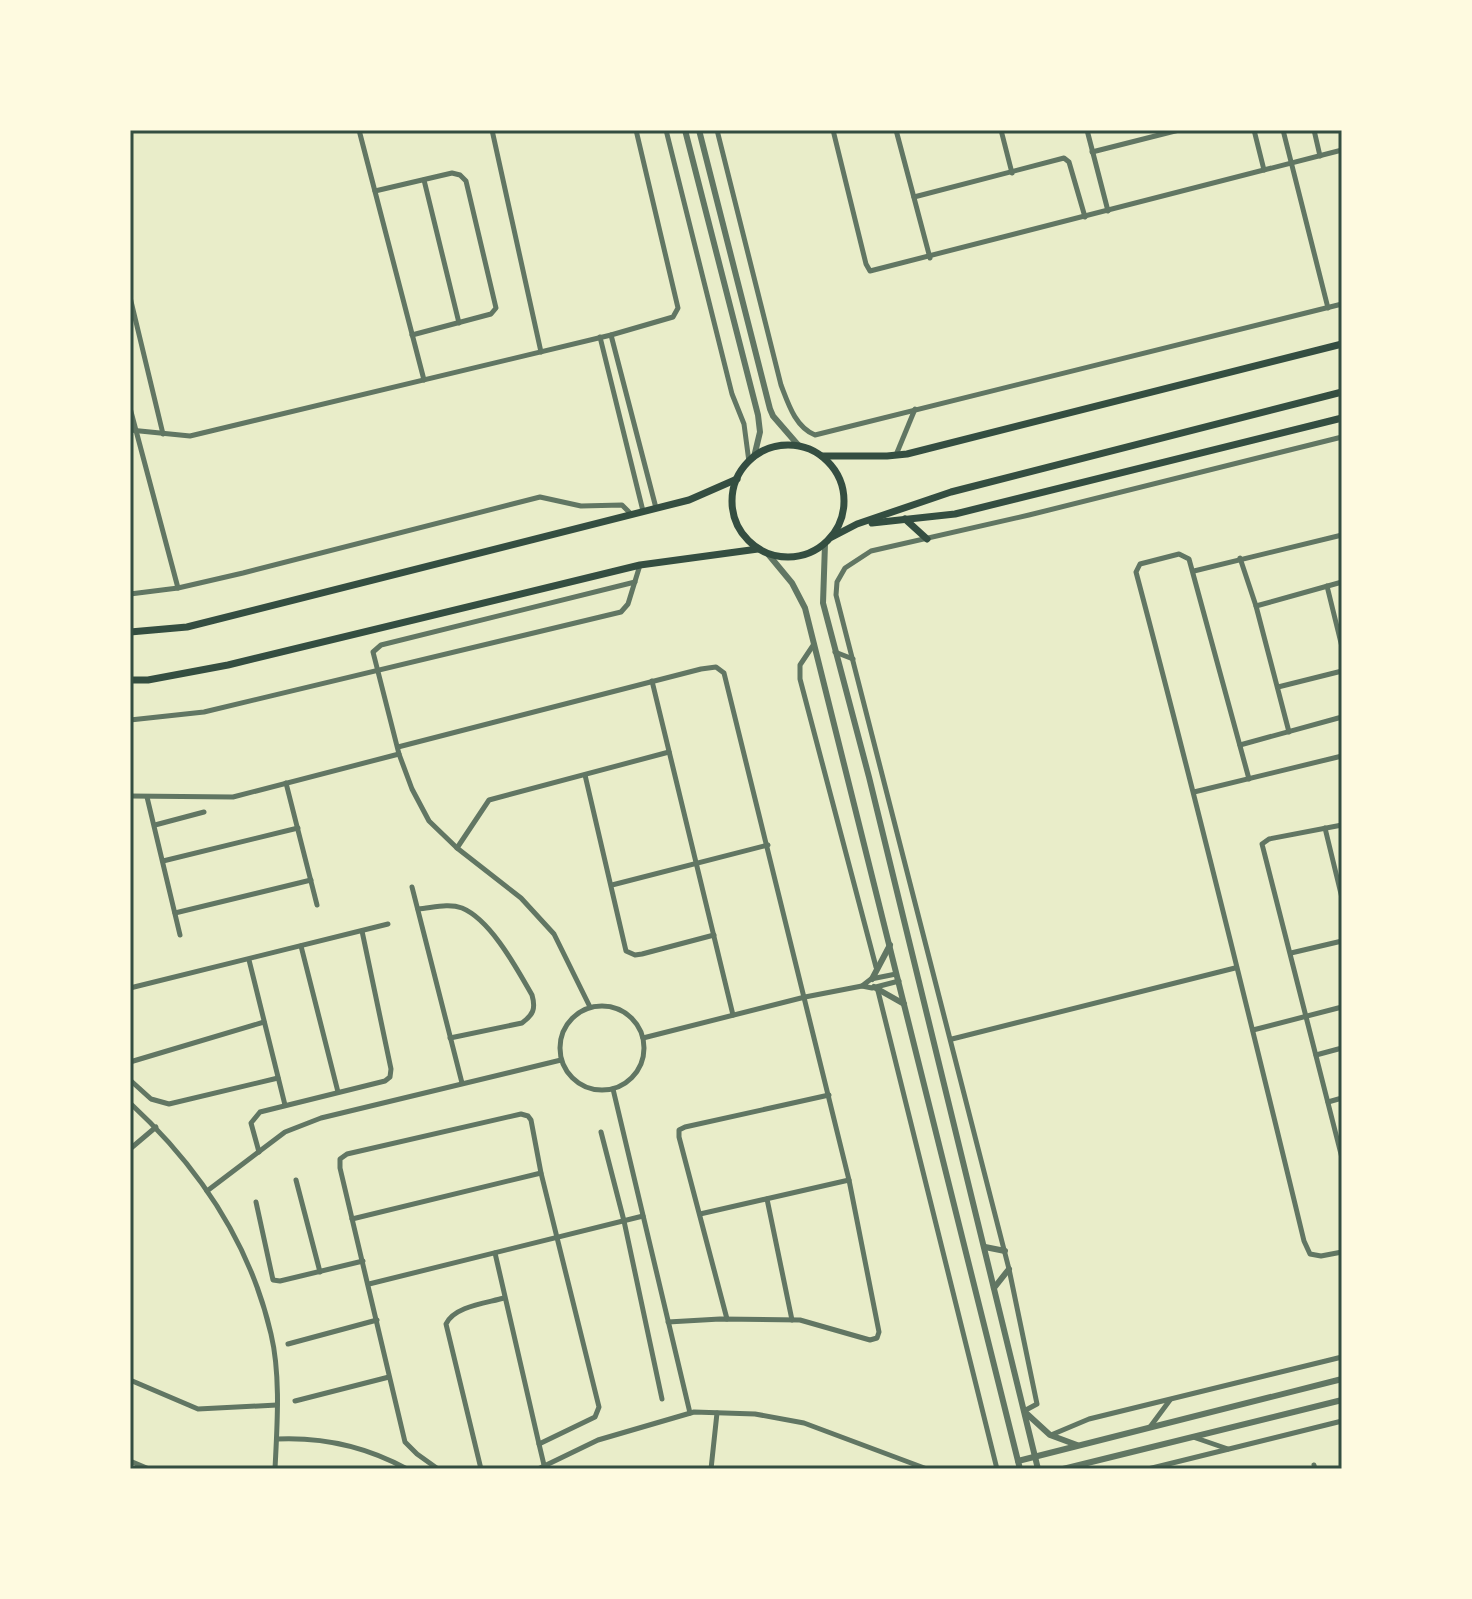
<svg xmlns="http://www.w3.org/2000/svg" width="1472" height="1599" font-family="'Playfair Display',serif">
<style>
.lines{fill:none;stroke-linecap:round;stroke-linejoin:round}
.minor{stroke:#617663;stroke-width:5}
.tertiary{stroke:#617663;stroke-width:6}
.secondary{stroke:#344e41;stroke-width:7}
.neatline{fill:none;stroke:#344e41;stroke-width:3}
</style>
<rect width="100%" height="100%" fill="#e9edc9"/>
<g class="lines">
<g class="minor">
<path d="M359 130 424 380"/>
<path d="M492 130 541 352"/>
<path d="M666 130 732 394 744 424 749 462"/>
<path d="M717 130 781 385C788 403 795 427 815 435L1342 304"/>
<path d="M833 130 866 264 870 271 1342 150"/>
<path d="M896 130 930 258"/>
<path d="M1001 130 1012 173"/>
<path d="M1087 130 1108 211"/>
<path d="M1254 130 1264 170"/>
<path d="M1283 130 1328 308"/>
<path d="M1314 130 1320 156"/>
<path d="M1092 152 1179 130"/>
<path d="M424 180 459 323"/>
<path d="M375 191 452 173 460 175 466 181 496 308 491 314 412 335"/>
<path d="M914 197 1064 158 1069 162 1085 217"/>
<path d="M130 297 163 434"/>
<path d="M611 335 656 508"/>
<path d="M600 337 643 511"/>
<path d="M130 408 178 588"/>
<path d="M130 430 190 436 611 335 673 317 678 308 636 130"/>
<path d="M896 455 915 409"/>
<path d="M1240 558 1256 606 1289 732"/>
<path d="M1194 571 1342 535"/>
<path d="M1327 586 1342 647"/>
<path d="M130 594 178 588 243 573 540 497 581 506 622 505 630 513"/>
<path d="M1256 606 1342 582"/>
<path d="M814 644 800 665V679L876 967"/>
<path d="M835 652 853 659"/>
<path d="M652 681 733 1015"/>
<path d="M1278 687 1342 671"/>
<path d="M130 720 204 712 621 612 628 604 640 565"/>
<path d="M1240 745 1342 717"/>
<path d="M398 747 701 669 716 667 724 673 849 1180 879 1332 877 1338 870 1340 800 1320 720 1319 668 1322"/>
<path d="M585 775 626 951 635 955 642 954 714 935"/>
<path d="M1249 779 1189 559 1179 554 1140 564 1136 572C1195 794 1250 1018 1304 1241L1310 1254 1321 1256 1342 1252"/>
<path d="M286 783 317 905"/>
<path d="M1194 792 1342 756"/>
<path d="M130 796 233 797 399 754"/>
<path d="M147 797 180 935"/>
<path d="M155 825 204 812"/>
<path d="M1342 825 1269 839 1262 844 1342 1158"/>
<path d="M1325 828 1342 898"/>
<path d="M457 848 489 800 669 752"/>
<path d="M163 861 298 828"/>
<path d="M612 885 768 845"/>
<path d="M412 887 462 1083"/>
<path d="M418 909C432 908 448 903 462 908 491 920 517 969 532 995 536 1009 533 1015 522 1023L450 1038"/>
<path d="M175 913 311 880"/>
<path d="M301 946 338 1092"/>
<path d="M1291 953 1342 941"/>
<path d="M249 960 285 1105"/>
<path d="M896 974 871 979 862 986 872 988 899 981"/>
<path d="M130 988 388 924"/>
<path d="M878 991 997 1469"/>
<circle cx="602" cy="1048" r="42"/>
<path d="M590 1007 554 934 521 898 457 848 429 821 412 789 399 754 373 652 381 645 635 582"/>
<path d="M1253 1030 1342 1007"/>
<path d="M643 1038 805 997 862 986"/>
<path d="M952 1039 1235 968"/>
<path d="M1316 1055 1342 1048"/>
<path d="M130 1062 264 1022"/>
<path d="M130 1080 151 1099 169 1104 278 1078"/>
<path d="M613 1089 690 1413"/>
<path d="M1328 1102 1342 1098"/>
<path d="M130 1103C198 1166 250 1243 271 1334 281 1376 277 1427 275 1469"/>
<path d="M601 1132 624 1221 662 1399"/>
<path d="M130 1149 156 1127"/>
<path d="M259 1152 251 1123 260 1112 385 1081 390 1077 391 1069 362 931"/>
<path d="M296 1180 320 1272"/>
<path d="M207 1191 285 1132 321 1118 561 1060"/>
<path d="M767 1199 792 1320"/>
<path d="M256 1202 273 1280 280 1281 363 1261"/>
<path d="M700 1214 849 1180"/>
<path d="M352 1219 541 1173"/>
<path d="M369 1284 643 1216"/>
<path d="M727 1319 679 1137V1130L685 1127 829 1095"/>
<path d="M288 1344 377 1320"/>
<path d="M130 1380 198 1409 277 1405"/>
<path d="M295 1401 389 1377"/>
<path d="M1024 1411 1037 1404 1009 1269 836 595 837 582 845 568 871 551 1029 515 1342 437"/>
<path d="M1150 1427 1170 1400"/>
<path d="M1051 1435 1089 1419 1342 1357"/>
<path d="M1193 1437 1228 1449"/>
<path d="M277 1439C322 1437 367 1447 407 1469"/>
<path d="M539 1444 544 1465"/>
<path d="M130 1461 149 1469"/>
<path d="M1314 1465 1315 1469"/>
<path d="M438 1469 417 1454 405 1442 340 1168V1159L347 1154 521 1114 528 1116 531 1120 541 1173 599 1407 595 1417 539 1444 495 1253"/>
<path d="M481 1469 446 1324C454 1306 487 1303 504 1298"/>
<path d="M538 1469 598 1440 694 1412 755 1414 804 1423 927 1469"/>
<path d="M711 1469 717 1413"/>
<path d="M1148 1469 1342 1421"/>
</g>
<g class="tertiary">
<path d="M685 130 758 415 760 432 754 457"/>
<path d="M699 130 770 409 773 416 799 446"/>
<path d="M825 544 823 603 869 777 1038 1469"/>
<path d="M768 554 792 583 805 608 1020 1469"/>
<path d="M872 979 890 945"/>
<path d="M874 987 904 1004"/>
<path d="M985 1247 1005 1251"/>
<path d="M994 1288 1009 1269"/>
<path d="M1026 1413 1050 1435 1077 1445"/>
<path d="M1018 1461 1342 1379"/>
<path d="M1063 1469 1342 1400"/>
</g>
<g class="secondary">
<circle cx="788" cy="501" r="56"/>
<path d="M822 456H887L907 454 1342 344"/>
<path d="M905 519 927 539"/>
<path d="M872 523 955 514 1342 418"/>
<path d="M832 537 857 524 951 492 1342 392"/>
<path d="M130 632 187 627 689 500 737 479"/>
<path d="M130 680H148L228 665 640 565 758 549"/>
</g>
</g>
<rect width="1472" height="1599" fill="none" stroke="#fefae0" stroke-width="264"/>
<rect x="132" y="132" width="1208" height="1335" class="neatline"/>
</svg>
